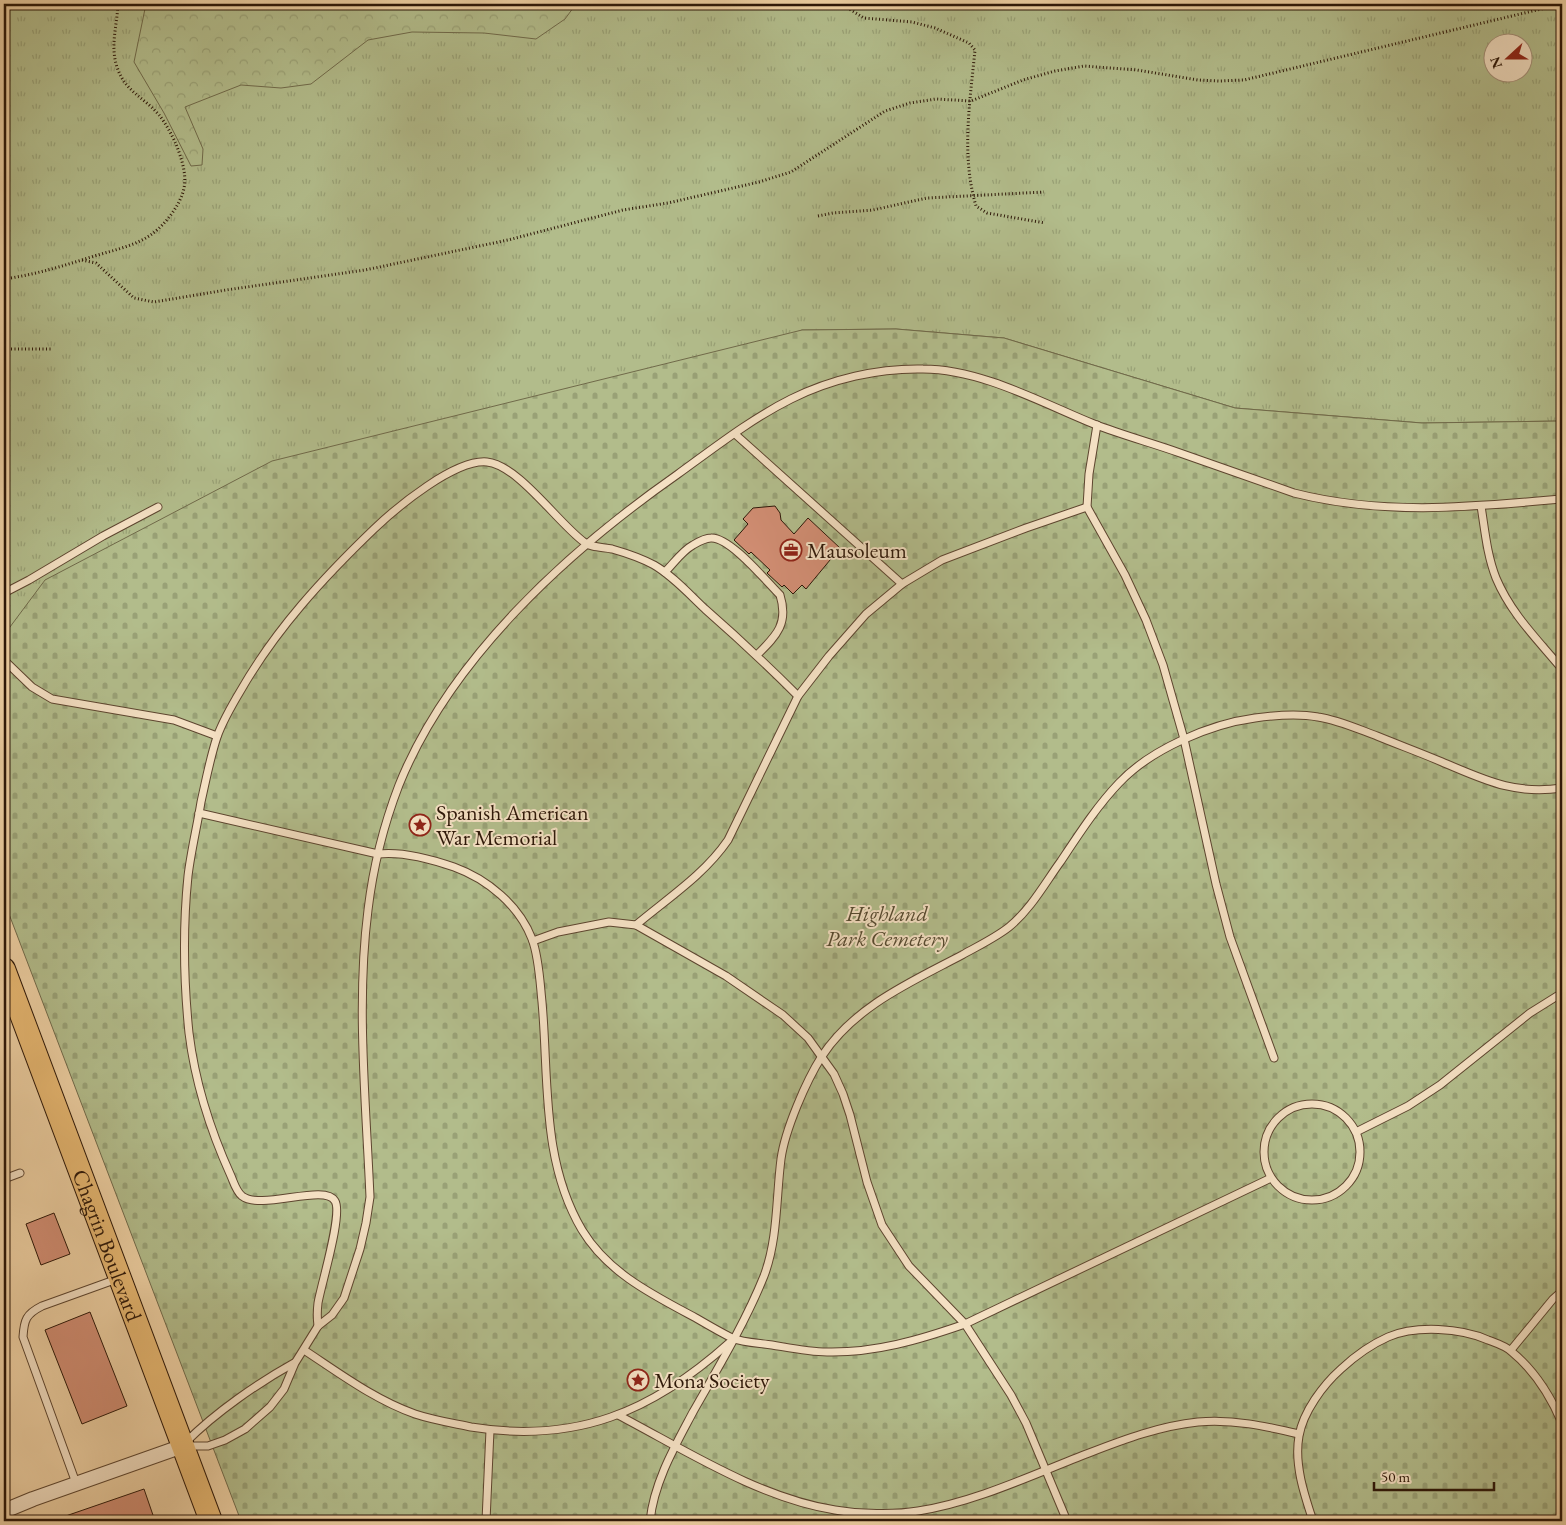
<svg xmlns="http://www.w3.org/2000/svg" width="1566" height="1525" font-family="'EB Garamond',serif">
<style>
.grass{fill:url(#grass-tufts);stroke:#706a4a;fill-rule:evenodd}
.forest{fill:url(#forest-crowns);stroke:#706a4a}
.cemetery{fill:url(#cemetery-stones);stroke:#706a4a}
.building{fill:#d28e74;stroke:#2d1708}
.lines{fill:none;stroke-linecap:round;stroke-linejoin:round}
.lane-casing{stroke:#5d452f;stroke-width:9}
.street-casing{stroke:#5d452f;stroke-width:16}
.primary-casing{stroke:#2d1708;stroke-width:24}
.path{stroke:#2d1708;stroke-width:3;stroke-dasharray:1 2.5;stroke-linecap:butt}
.lane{stroke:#f4e0c3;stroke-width:7}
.street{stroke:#f4e0c3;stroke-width:14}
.primary{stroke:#e7b872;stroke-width:22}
.labels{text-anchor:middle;stroke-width:4;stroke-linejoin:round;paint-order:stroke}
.poi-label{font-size:22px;fill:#2d1708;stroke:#f4e0c3;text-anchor:start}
.park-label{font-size:22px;font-style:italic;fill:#55492f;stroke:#f4e0c3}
.street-label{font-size:22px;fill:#2d1708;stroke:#f4e0c3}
</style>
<defs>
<pattern id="grass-tufts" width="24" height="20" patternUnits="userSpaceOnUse" patternTransform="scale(1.25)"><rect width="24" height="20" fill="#b2bc8b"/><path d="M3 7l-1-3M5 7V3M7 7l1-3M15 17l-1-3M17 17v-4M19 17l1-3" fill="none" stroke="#99a176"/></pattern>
<pattern id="forest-crowns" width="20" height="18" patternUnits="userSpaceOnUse" patternTransform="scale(1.25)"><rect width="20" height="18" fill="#b2bc8b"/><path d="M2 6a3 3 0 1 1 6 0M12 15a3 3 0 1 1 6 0" fill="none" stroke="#99a176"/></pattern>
<pattern id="cemetery-stones" width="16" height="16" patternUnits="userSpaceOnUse" patternTransform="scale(1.25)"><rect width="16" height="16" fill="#b2bc8b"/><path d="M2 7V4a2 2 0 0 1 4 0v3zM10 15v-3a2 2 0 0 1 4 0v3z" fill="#99a176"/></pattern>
</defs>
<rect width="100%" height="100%" fill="#eed0a3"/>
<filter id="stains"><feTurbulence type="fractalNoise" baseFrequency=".004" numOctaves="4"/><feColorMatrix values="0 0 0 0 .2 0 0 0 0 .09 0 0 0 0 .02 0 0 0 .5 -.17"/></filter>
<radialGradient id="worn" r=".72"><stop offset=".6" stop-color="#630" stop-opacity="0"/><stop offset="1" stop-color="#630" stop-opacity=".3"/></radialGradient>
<path class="grass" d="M4 4H1562V421L1422 423 1235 408 1004 338 896 329 802 330 4 635ZM1494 42H1524V72H1494Z"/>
<path class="forest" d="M146 4H576L565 19 536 39 484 33 412 32 368 40 311 84 281 88 241 85 185 107 203 149 202 165 191 166 164 113 134 62Z"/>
<path class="cemetery" d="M896 329 1004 338 1235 408 1422 423 1562 421V1521H241L4 901V635L45 580 272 461 802 330Z"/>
<g class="building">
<path d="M775 506 780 513 781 520 794 534 808 518 840 548 806 589 802 585 793 594 784 585 782 587 767 573 770 570 751 552 749 554 734 540 748 524 743 519 753 508Z"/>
<path d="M54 1213 70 1254 41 1265 26 1224Z"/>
<path d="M90 1312 127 1406 82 1424 45 1330Z"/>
<path d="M144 1489 155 1521H57V1519Z"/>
</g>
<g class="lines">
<g class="lane-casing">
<g id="lane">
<path d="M1097 425 1089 474 1087 507 1125 575 1146 620 1163 665 1184 739 1216 884 1230 937 1274 1058"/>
<path d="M735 434 902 584"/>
<path d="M1481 506C1485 531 1487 555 1496 578 1511 614 1538 640 1562 669"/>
<path d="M665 572C674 563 682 551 693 545 698 542 706 538 711 538 730 537 766 581 780 595 789 624 776 636 757 655"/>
<path d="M4 593 29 580 103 536 158 507"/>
<path d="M4 660 32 687 52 699 174 720 217 736"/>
<path d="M199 813 378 854C403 851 431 859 454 867 487 879 519 905 532 939 539 957 540 983 542 1002 549 1079 541 1161 582 1230 608 1273 653 1295 696 1318 708 1325 720 1332 732 1338 744 1343 760 1343 772 1345 790 1348 809 1352 827 1352 875 1353 919 1340 965 1324L1271 1178"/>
<path d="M636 925C668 898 704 875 728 840L798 696 829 656 866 614 902 584 942 560 1026 528 1087 507"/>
<path d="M533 941 558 932 609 922 636 925 726 976 783 1015 808 1038 834 1074 843 1094 850 1115 867 1182 882 1225 909 1266 965 1324 1011 1395 1026 1423 1067 1521"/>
<circle cx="1312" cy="1152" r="48"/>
<path d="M1356 1132 1408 1106 1440 1085 1530 1013 1562 993"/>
<path d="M4 1179 20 1173"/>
<path d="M318 1326C317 1318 317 1311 318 1303 321 1285 343 1214 335 1201 325 1183 261 1211 242 1196 236 1191 234 1183 231 1176 211 1132 195 1082 189 1033 184 984 183 925 188 876 191 851 197 827 201 802 206 780 210 758 217 737 223 720 232 705 241 690 276 629 323 578 374 529 397 507 455 459 487 462 518 465 558 523 584 542 591 548 603 547 612 549 626 553 641 558 654 565 673 576 689 594 705 609 737 637 768 666 798 696"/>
<path d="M304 1350C339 1373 375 1400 415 1414 433 1420 452 1423 471 1427 576 1444 652 1412 730 1342"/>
<path d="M1511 1350 1553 1299 1562 1291"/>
<path d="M618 1415C685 1450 759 1498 835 1510 858 1514 895 1515 918 1511 976 1502 1034 1474 1089 1453 1125 1439 1160 1426 1198 1422 1233 1419 1265 1426 1299 1434"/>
<path d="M186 1442C216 1412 258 1383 294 1363"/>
<path d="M185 1446H208L225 1440 245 1429 270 1407 284 1389 295 1363 318 1326 332 1315 344 1298 360 1249 366 1223 370 1197C366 1102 356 1004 368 910 373 868 384 824 399 785 450 658 568 551 678 474 714 448 751 419 791 399 831 379 878 368 923 369 981 369 1042 403 1094 424 1122 435 1152 443 1180 453 1218 466 1256 480 1294 493 1384 516 1472 507 1562 499"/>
<path d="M76 1483 23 1337C24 1320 26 1314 42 1306L117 1279"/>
<path d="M486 1521 490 1430"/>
<path d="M650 1521C654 1482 675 1446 693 1412 718 1368 745 1323 764 1276 778 1239 776 1198 781 1159 785 1130 806 1081 822 1056 855 1006 911 982 962 955 978 946 995 938 1009 927 1031 909 1045 883 1061 861 1079 834 1097 806 1119 783 1151 749 1210 724 1255 718 1276 715 1297 713 1318 717 1338 720 1358 729 1377 736 1399 745 1421 753 1442 762 1485 780 1514 795 1562 788"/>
<path d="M1313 1521C1304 1494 1294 1464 1299 1436 1303 1412 1323 1385 1341 1369 1355 1356 1370 1345 1388 1337 1416 1325 1461 1328 1488 1340 1496 1343 1506 1346 1512 1352 1534 1370 1551 1397 1562 1423"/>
</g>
</g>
<g class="street-casing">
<path id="street" d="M4 1511 33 1499 183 1446"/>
</g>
<g class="primary-casing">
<g id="primary">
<path id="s1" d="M4 969 211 1521"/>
</g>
</g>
<g class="path">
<path d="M841 4 864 18 912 22 935 28 969 43 975 50C970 102 961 155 976 206L987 213 1045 223"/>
<path d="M818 216 833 213 873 210 927 198 1044 192"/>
<path d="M82 260 96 263 134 298 154 302 226 290 365 270 508 240 623 210 668 203 759 182 791 172 885 111 910 103 936 99 971 101 1023 80 1055 71 1084 66 1137 70 1198 80 1219 81 1244 80 1562 4"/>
<path d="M4 279C33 275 60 267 88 258 109 251 134 247 152 234 165 225 181 204 184 188 187 174 181 157 176 144 172 135 165 122 159 115 144 97 125 92 117 67 110 46 117 26 118 4"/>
<path d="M4 349H53"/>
</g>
<use href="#lane" class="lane"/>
<use href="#street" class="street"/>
<use href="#primary" class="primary"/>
</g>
<defs>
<g id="office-ring" transform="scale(1.125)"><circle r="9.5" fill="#f4e0c3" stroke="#8f2418" stroke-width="1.5"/><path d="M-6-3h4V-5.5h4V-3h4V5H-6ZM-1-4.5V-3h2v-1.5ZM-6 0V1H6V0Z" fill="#8f2418"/></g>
<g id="sight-ring" transform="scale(1.125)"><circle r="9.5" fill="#f4e0c3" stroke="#8f2418" stroke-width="1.5"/><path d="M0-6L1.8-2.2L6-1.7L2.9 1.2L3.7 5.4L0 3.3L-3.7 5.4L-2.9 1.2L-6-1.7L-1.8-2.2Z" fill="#8f2418"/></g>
</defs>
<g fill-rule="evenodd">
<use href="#office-ring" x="791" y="550"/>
<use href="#sight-ring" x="420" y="825"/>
<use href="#sight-ring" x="638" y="1380"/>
</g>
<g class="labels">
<g class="poi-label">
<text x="807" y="558">Mausoleum</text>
<text x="436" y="820">Spanish American<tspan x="436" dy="25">War Memorial</tspan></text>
<text x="654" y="1388">Mona Society</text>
</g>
<g class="park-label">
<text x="887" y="921">Highland<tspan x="887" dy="25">Park Cemetery</tspan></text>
</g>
<g class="street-label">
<text dy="8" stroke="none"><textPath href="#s1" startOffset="295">Chagrin Boulevard</textPath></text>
</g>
</g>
<rect width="1566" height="1525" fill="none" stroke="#eed0a3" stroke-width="20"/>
<rect x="5" y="5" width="1556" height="1515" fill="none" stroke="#2d1708" stroke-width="2.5"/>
<rect x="10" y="10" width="1546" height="1505" fill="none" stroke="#2d1708"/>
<g transform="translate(1508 58) rotate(249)"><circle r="24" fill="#f4e0c3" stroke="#a49078"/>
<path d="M0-4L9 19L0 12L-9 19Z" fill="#8f2418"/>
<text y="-8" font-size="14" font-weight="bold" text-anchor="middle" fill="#2d1708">N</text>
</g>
<path d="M1374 1482v8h120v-8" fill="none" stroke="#2d1708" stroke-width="2.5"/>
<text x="1381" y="1482" font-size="15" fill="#2d1708" stroke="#f4e0c3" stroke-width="4" paint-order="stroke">50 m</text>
<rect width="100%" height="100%" filter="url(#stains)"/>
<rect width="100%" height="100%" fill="url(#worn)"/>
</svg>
